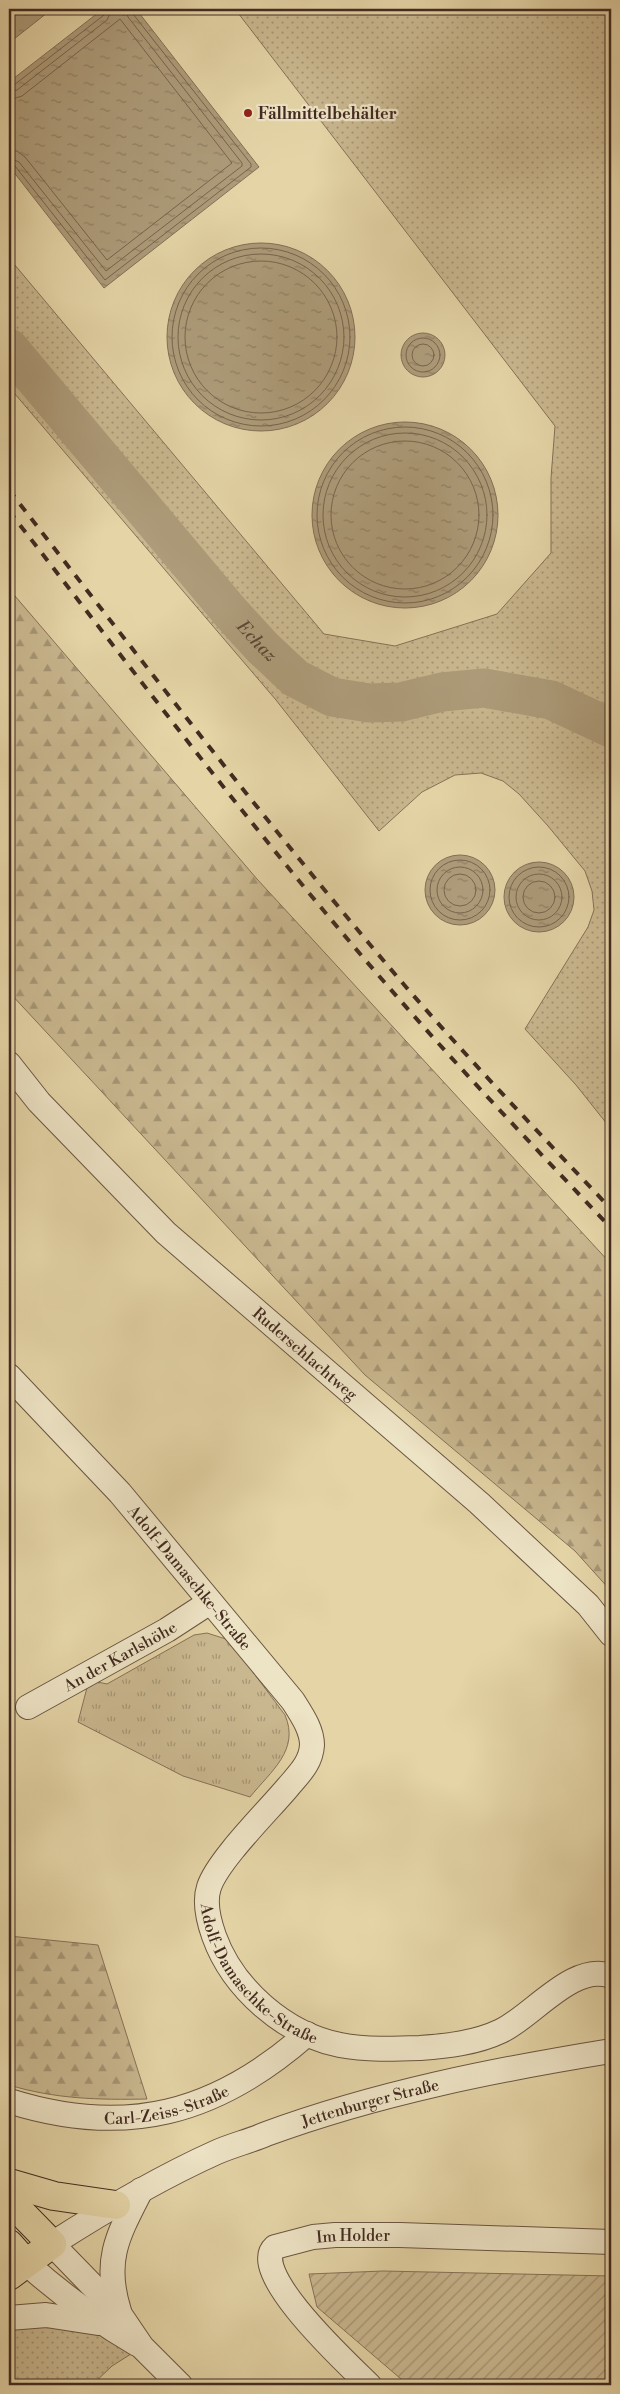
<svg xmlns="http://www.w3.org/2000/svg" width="620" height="2394" font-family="'Libre Bodoni',serif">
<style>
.grass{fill:url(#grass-dots);stroke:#867158}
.forest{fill:url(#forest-firs);stroke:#867158}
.park{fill:url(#park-tufts);stroke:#867158}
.garden{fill:url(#garden-furrows);stroke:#867158}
.water{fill:url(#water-ripples);stroke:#836e56}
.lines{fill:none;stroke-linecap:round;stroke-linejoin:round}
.shore{stroke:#78634d;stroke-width:1}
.river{stroke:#ad9b79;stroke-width:39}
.minor-casing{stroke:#6b5542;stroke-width:26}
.major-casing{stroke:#432b21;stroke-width:30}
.highway-casing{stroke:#432b21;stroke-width:30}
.minor{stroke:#ede3c5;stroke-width:24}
.major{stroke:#e4d4a6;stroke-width:28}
.highway{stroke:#e4d4a6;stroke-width:28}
.rail{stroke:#432b21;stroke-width:4;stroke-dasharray:9 9;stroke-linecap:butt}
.poi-dot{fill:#8f2418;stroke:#ede3c5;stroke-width:2}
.labels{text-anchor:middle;stroke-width:4.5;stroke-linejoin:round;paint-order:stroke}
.poi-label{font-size:16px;font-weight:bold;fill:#432b21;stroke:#ede3c5;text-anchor:start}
.street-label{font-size:16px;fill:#432b21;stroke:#ede3c5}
.water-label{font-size:18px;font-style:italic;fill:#5e4737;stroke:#ede3c5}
</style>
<defs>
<pattern id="grass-dots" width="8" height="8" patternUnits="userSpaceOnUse" patternTransform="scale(1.25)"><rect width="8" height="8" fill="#c9b78f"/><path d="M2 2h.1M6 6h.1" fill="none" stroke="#a59574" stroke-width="1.8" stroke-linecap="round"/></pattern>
<pattern id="forest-firs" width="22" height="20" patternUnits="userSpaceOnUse" patternTransform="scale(1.25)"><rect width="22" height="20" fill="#c9b78f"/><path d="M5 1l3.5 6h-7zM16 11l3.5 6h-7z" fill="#a59574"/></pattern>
<pattern id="park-tufts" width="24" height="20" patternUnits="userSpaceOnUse" patternTransform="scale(1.25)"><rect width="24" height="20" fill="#c9b78f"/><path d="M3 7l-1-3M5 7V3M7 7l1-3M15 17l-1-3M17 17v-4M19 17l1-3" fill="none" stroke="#a59574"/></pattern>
<pattern id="garden-furrows" width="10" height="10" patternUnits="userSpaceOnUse" patternTransform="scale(1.25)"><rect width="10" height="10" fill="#c9b78f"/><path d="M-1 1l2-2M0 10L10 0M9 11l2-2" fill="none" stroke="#a59574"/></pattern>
<pattern id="water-ripples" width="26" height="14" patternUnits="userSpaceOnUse" patternTransform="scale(1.25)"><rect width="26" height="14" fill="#ad9b79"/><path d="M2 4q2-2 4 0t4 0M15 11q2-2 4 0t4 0" fill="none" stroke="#8e7f63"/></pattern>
</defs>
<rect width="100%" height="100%" fill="#e4d4a6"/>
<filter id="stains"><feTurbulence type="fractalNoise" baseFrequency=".004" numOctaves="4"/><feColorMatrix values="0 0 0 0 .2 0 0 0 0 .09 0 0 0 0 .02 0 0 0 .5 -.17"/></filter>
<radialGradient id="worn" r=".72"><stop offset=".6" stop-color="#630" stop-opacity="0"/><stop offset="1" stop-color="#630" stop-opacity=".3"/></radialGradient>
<g class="grass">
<path d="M235 9H611V1129L576 1085 525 1029 588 927 594 910 592 891 585 871 548 826 519 794 503 781 481 773 455 775 422 792 379 831 276 700 9 387V258L324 634 395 646 497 614 551 553V478L555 426Z"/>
<path d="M46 2315 142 2347 112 2366 92 2385H9V2318Z"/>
</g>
<g class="forest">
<path d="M9 589 257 879 611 1264V1591L575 1551 365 1375 9 992Z"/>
<path d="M9 1936 98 1945 147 2099C99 2100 55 2099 9 2085Z"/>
</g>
<path class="park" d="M207 1633 229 1640 285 1715C300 1750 271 1771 250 1797L183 1776 78 1722 89 1680 107 1684 194 1635Z"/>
<path class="garden" d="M383 2271 611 2276V2385H408L317 2307 309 2274Z"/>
<g class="water">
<path d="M9 9H52L9 43Z"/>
<path d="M103 9H136L259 167 104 288 9 166V82Z"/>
<circle cx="261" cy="337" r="94"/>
<circle cx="423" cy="355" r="22"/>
<circle cx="405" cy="515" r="93"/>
<circle cx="460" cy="890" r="35"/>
<circle cx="539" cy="897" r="35"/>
</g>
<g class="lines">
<g class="shore">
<path d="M9 86 14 85 104 15 106 9"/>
<path d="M9 92 17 90 107 20 112 9"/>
<path d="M9 100 22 96 120 19 232 163 107 260 25 157 17 151 9 150"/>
<path d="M9 158 19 162 106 271 242 166V163L128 17 126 9"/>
<path d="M9 164 15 166 105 280 251 167V164L133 14 132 9"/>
<circle cx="261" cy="337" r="89"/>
<circle cx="261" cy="337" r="83"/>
<circle cx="261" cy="337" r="76"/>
<circle cx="423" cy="355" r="17"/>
<circle cx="423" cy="355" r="11"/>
<circle cx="405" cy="515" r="88"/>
<circle cx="405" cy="515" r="82"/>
<circle cx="405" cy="515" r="74"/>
<circle cx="460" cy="890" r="30"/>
<circle cx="460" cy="890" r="23"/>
<circle cx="539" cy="897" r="30"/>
<circle cx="539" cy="897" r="23"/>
<circle cx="460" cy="890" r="16"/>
<circle cx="539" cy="897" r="16"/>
</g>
<path class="river" id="s1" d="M9 348 231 613 263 648 295 678 332 697 369 703 401 702 442 692 484 688 551 700 611 728"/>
<g class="minor-casing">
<g id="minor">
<path id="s2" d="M9 1064 39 1102 166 1233 479 1503 588 1605 611 1634"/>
<path id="s3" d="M9 1376 120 1493 293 1701C301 1714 312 1729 312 1745 311 1763 299 1774 288 1787 268 1811 218 1860 209 1887 204 1902 209 1922 214 1936 233 1989 285 2034 340 2045 366 2050 394 2049 420 2048 447 2046 476 2043 501 2031 533 2016 573 1962 611 1976"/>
<path id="s4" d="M28 1707 167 1630 210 1602"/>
<path id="s5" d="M9 2101C126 2138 216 2114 307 2034"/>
<path d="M26 2263C61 2294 97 2321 137 2344"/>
<path d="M119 2311C103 2260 118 2235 141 2190"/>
<path d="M9 2318 46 2315 98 2323"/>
<path id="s6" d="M180 2385 142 2347 119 2313 52 2244C105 2210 159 2178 217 2152 233 2145 250 2141 266 2134 378 2093 494 2070 611 2051"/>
<path id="s7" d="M369 2385C350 2366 247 2272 275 2247L313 2237 335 2235H400L611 2242"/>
</g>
</g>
<g class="major-casing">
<path id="major" d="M9 2276 52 2244"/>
</g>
<g class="highway-casing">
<g id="highway">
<path d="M9 2183 54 2196 116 2205"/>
<path d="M9 2200 52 2244"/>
<path d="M9 2244 26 2263"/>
</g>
</g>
<use href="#minor" class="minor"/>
<use href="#major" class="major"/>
<use href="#highway" class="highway"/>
<g class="rail">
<path d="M9 490C139 657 268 826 406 987 472 1063 542 1136 611 1209"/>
<path d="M9 511C137 675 262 843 400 1000 468 1078 540 1153 611 1228"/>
</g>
</g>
<circle class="poi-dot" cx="248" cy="113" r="5"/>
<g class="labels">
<g class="poi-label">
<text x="258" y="119">Fällmittelbehälter</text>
</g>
<g class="street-label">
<text dy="6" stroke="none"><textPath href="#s2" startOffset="415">Ruderschlachtweg</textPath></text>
<text dy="6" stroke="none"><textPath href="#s3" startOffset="271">Adolf-Damaschke-Straße</textPath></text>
<text dy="6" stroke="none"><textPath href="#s4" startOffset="105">An der Karlshöhe</textPath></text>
<text dy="6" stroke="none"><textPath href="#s3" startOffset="766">Adolf-Damaschke-Straße</textPath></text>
<text dy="6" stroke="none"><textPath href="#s5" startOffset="161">Carl-Zeiss-Straße</textPath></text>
<text dy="6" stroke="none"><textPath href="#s6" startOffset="541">Jettenburger Straße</textPath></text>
<text dy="6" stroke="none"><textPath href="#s7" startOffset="255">Im Holder</textPath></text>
</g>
<g class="water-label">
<text dy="6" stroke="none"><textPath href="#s1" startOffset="384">Echaz</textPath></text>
</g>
</g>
<rect width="620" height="2394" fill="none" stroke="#e4d4a6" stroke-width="30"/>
<rect x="10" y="10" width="600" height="2374" fill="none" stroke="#432b21" stroke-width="2.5"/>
<rect x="15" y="15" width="590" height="2364" fill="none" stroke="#432b21"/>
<rect width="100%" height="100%" filter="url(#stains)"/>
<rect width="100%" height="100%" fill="url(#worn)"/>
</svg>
